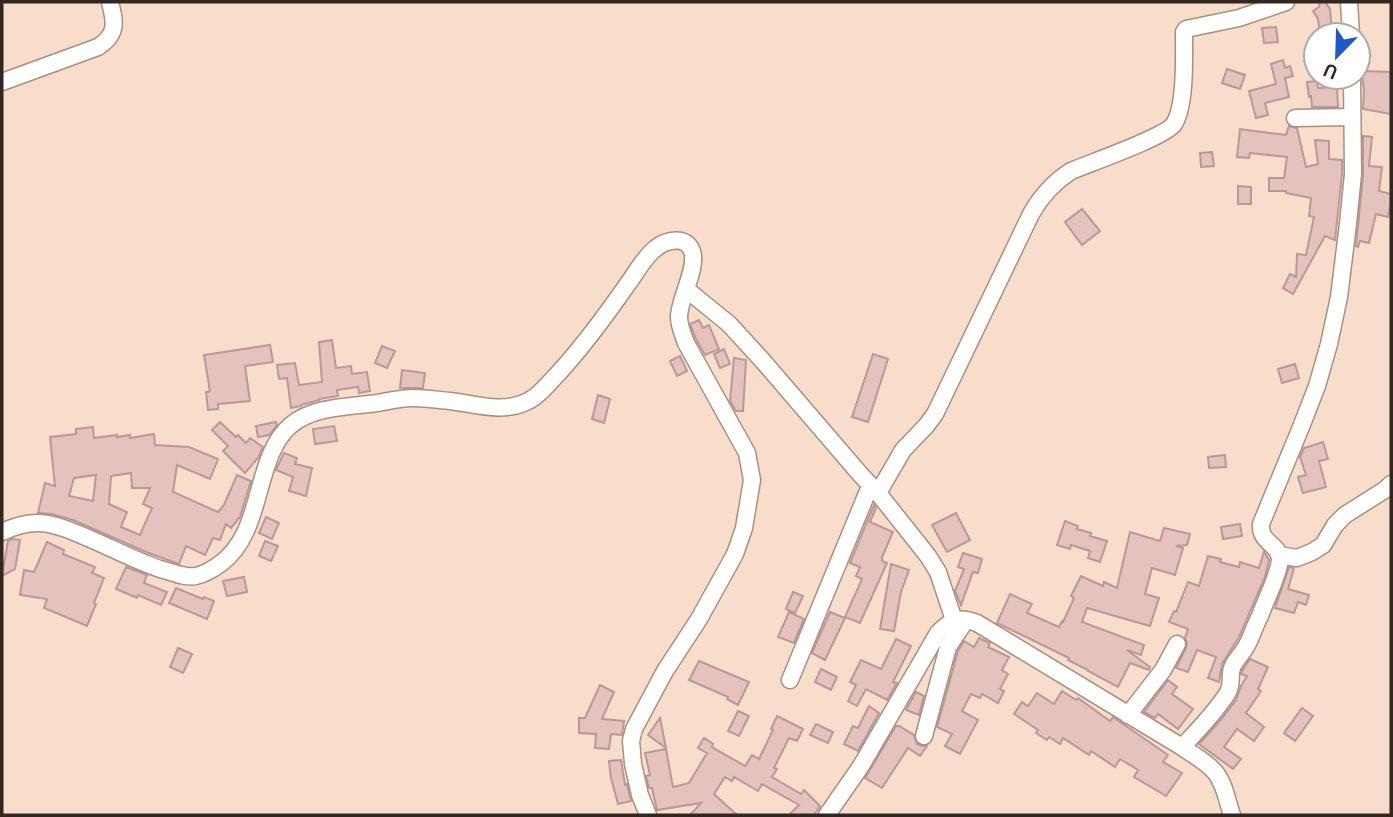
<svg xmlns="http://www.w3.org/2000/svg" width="1393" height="817" font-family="'Space Grotesk',sans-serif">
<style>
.building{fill:#e4c2be;stroke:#b99895;stroke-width:2;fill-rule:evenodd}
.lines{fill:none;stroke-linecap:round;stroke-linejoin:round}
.minor-casing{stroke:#a88f7e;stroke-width:19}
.minor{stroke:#fff;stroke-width:16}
</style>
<rect width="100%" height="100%" fill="#f9ddcb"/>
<g class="building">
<path d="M1320 2H1325L1330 9 1332 32 1320 34 1318 19 1313 11 1319 7Z"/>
<path d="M1276 27 1278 42 1264 43 1262 28Z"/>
<path d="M1283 60 1285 68 1290 66 1293 76 1285 78 1289 97 1265 103 1268 115 1256 118 1249 91 1276 84 1271 64Z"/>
<path d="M1227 69 1245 75 1240 89 1222 83Z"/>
<path d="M1361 71 1391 72V114L1363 109 1364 89Z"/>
<path d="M1317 81 1318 88 1337 87 1338 107H1312L1311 96 1309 97 1307 82Z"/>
<path d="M1289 126 1297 128 1306 167 1318 164 1315 140 1329 141V159L1342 160V174L1335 240 1325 236 1293 294 1283 288 1290 274 1296 277 1297 254 1306 255 1314 217 1309 216 1311 198 1286 193V191H1269V178H1284L1287 157 1250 153 1249 158 1237 157 1240 129 1286 135Z"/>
<path d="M1363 136 1372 137 1369 166 1382 167 1379 191 1391 194V203L1388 217 1376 214 1369 243 1360 241 1358 247 1356 246 1363 175Z"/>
<path d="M1212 152 1214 166 1201 167 1200 153Z"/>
<path d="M1238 186 1251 187V204H1238Z"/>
<path d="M1082 209 1100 231 1082 245 1065 222Z"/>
<path d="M699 320 703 328 709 325 719 349 705 355 696 339 690 324Z"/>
<path d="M332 340 336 368 351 366 352 374 367 372 370 391 359 393 358 387 337 390 338 396 319 399V400L301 405V406L291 408 287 378 279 379 277 365 295 363 299 385 322 382 319 342Z"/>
<path d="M270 345 273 362 245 366 250 401 218 404V409L208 410 206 392 210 391 204 355Z"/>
<path d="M382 346 395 351 387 368 375 363Z"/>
<path d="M724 349 730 364 720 368 714 354Z"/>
<path d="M873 354 888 359 868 422 852 417Z"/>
<path d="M680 356 687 371 677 376 670 361Z"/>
<path d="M734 358 746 360 743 411H736L730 401Z"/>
<path d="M1295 364 1299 378 1282 383 1278 369Z"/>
<path d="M402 370 425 373 423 388H400Z"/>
<path d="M598 395 610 399 604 423 592 419Z"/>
<path d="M220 422 236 437 238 435 246 443 250 438 263 447 258 458 245 473 223 451 228 446 212 430Z"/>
<path d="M276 422 277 425 269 435 258 437 256 426Z"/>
<path d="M334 426 337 441 315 444 313 429Z"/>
<path d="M93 427 94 438 117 435V437L130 435V438L154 434 155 445 189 447 218 459 210 479 177 465 173 492 218 512 224 505 237 475 251 481 240 517 231 528 226 524 220 540 213 538 205 555 186 546 179 564 146 552 73 520 52 514 38 513 45 483 55 486 50 437 76 434V429ZM131 473 132 488H150L143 504 152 508 140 535 121 527 127 512 109 504 111 476ZM96 475 93 501 69 496 74 478Z"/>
<path d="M1323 442 1328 459 1319 461 1326 487 1303 493 1298 477 1306 475 1300 457 1304 448Z"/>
<path d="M284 453 297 458 295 464 312 468 306 496 289 491 293 477 276 470Z"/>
<path d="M1225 455 1226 467 1209 468 1208 457Z"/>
<path d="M874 505 876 508 870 522 893 532 882 557V561L887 563 860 623 845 617 862 579 856 576 860 567 850 563Z"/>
<path d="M956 513 970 540 947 552 932 525Z"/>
<path d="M266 517 279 523 272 539 259 533Z"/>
<path d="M1065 521 1078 526 1077 529 1091 533 1090 536 1107 541 1100 562 1088 558 1090 551 1071 545 1070 549 1057 545Z"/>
<path d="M1240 524 1242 536 1223 539 1221 527Z"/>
<path d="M1164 528 1190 534 1187 545 1176 546 1183 548 1175 575 1152 568 1145 594 1159 598 1150 626 1087 608 1082 622 1144 645 1141 655 1127 650 1150 667 1149 670 1130 663 1118 687 1088 671V670L1068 660 1069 658 997 623 1010 594 1032 604 1027 613 1059 627 1062 621 1063 622 1074 598 1071 596 1081 576 1103 586 1104 582 1117 588 1130 532 1160 541Z"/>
<path d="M13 539 20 540 15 569 2 576 8 541Z"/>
<path d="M265 541 278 546 271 561 259 556Z"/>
<path d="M47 542 64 550 63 554 95 567 92 573 104 578 94 603 96 604 87 626 44 608 47 599 20 595 24 570 34 572Z"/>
<path d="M1264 552 1269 560 1265 577 1239 637 1222 664 1219 682 1208 678 1216 657 1197 650 1188 672 1176 668 1186 648 1187 643 1185 638 1188 629 1169 622 1174 611 1176 612 1188 582 1199 586 1208 556 1221 559 1220 562 1239 567 1240 562 1259 568Z"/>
<path d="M963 553 982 559 978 573 973 572 961 605 955 591 964 569 958 567Z"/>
<path d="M891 564 909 570 901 592 894 631 880 629Z"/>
<path d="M126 567 147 575 144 583 167 592 161 605 138 595 137 598 116 589Z"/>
<path d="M1289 567 1294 568 1288 589 1309 595 1306 605 1298 602 1294 613 1275 608Z"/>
<path d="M244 577 247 592 227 596 223 581Z"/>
<path d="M176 588 203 599 204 597 214 601 207 619 169 603Z"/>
<path d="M793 592 803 596 795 613 786 609Z"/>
<path d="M789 612 804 619 794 643 778 637Z"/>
<path d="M830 612 845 618 825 660 812 653Z"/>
<path d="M979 638 990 643 988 647 1009 657 1002 670 1008 674 1000 689 1004 691 998 703 982 694 980 698 971 694 962 711 978 720 960 754 945 746 952 734 937 727 958 651 964 641 974 647Z"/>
<path d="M896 639 911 646 893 682 897 683 887 700 866 689 857 706 848 701 856 685 850 682 861 660 881 669Z"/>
<path d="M178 648 192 654 183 673 170 667Z"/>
<path d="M1250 659 1268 667 1258 689 1261 691 1246 713 1264 727 1254 741 1237 729 1224 747 1241 759 1233 769 1199 744 1219 722 1236 700 1241 686 1247 676 1241 674 1242 671Z"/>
<path d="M699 661 749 682 738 705 727 699 728 697 689 680Z"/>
<path d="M821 669 837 677 831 690 815 682Z"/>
<path d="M1168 680 1177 687 1172 694 1193 709 1178 729 1158 714 1155 718 1144 712Z"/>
<path d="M600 685 614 692 602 719 624 721 622 735 611 734 609 749 595 748 596 734 579 733V718H585Z"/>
<path d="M1062 691 1076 700 1078 698 1110 721 1113 717 1168 755 1163 762 1182 773 1166 796 1134 777 1138 770 1120 759 1115 767 1091 751 1089 755 1063 738 1060 744 1049 737 1047 740 1036 733 1038 730 1014 714 1022 702 1028 706 1037 693 1054 704Z"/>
<path d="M916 692 924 696 919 715 906 710Z"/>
<path d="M869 706 879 713 858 751 844 744 853 726 858 728Z"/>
<path d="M1302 708 1313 716 1295 741 1284 733Z"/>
<path d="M738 711 749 716 739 736 728 731Z"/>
<path d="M777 716 803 729 797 741 789 738 774 768 777 769 772 777 801 794 804 790 820 806 814 815H789L799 805 762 784 758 791 734 777 732 781 725 777 714 794 737 815H690L701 803 657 810 652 788H649L646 776 650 775 645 753 666 749 673 787 689 783 707 753 698 748 704 738 713 744 712 747 745 766 752 755 759 759 773 730 771 729Z"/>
<path d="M660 718 666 748 648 735Z"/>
<path d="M816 724 833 732 828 743 810 735Z"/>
<path d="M896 726H899L914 735 917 744 922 746H927L920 756 908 748 882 788 865 778Z"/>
<path d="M621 760 625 785 627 784 631 801 618 804 611 778 609 761Z"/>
</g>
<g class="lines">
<g class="minor-casing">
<g id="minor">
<path d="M1349 2 1351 35"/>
<path d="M2 82 98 47C118 34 115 22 110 2"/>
<path d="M1295 118 1352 117"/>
<path d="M686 289 729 324 762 360 860 474 878 493 903 450 926 426 935 414 1031 214C1041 196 1054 182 1071 171 1090 163 1165 137 1174 124 1186 105 1184 55 1184 32L1186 29 1239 18 1286 2"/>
<path d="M878 493 928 556 938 572 954 620"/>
<path d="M2 532C13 527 25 523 37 523 54 523 72 531 88 538 112 548 136 561 160 569 172 572 184 578 196 576 205 574 213 569 220 564 265 532 253 457 291 425 314 406 349 407 377 403 389 401 401 398 413 398 425 398 438 400 450 401 475 404 504 414 528 401 537 397 545 388 552 380 580 351 604 318 627 285 636 273 644 257 656 248 666 240 686 235 692 251 698 268 679 299 679 317 679 326 683 334 686 343L747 453 752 480 744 528 735 554 699 619 665 671 634 729 631 741 633 764 640 795 648 815"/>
<path d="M1279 555 1297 558 1312 552 1323 545 1335 525 1345 515 1386 489 1391 484"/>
<path d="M790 680 870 486"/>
<path d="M1128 715 1163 670 1177 644"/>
<path d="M924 736 948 647 966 620"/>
<path d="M1182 747C1198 730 1214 714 1227 694 1233 685 1229 677 1232 668 1235 660 1243 653 1247 645 1252 636 1255 625 1260 616 1266 599 1278 577 1280 560 1281 545 1259 543 1261 524L1301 427 1317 386 1329 344 1339 297 1348 224 1353 174 1352 77"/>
<path d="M827 815 861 766 938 633C952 619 958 616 977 623L1182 747C1193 755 1207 762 1215 772 1225 784 1227 801 1232 815"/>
</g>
</g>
<use href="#minor" class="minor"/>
</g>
<rect width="1393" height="817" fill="none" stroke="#312720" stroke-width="7"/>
<g transform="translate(1337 56) rotate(203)"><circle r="33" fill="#ffffff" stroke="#ada9a6" stroke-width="2"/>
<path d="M0-5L12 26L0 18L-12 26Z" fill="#1b59c5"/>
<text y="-10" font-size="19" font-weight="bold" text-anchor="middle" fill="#312720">U</text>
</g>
</svg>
